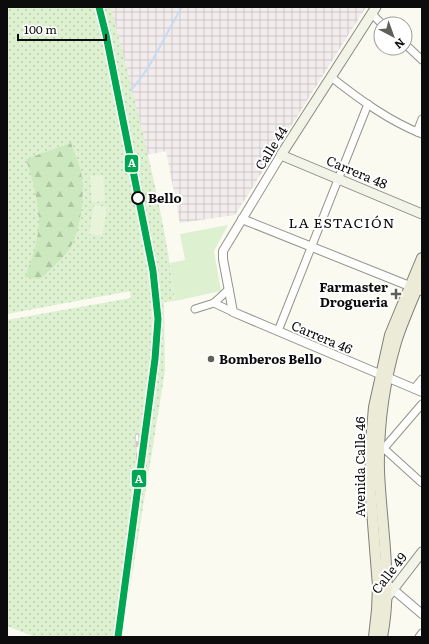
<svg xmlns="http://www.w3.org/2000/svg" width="429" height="644" font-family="Literata,serif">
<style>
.industrial{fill:url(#industrial-grid)}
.grass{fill:url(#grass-dots)}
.forest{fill:url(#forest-firs)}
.park{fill:#ddf0d0}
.pitch{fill:#e8f4d9}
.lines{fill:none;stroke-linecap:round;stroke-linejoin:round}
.stream{stroke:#c6dbf4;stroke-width:2}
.minor-casing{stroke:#93938f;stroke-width:9}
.tertiary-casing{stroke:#93938f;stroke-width:10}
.secondary-casing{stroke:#8a8a85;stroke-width:11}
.primary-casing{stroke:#80807c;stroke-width:12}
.minor{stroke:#fefefd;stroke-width:7}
.tertiary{stroke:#fefefd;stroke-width:8}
.secondary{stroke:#f3f4e8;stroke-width:9}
.primary{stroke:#ecebd7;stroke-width:10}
.rail-casing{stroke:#d6c8c4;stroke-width:3.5}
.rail{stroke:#fff;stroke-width:2;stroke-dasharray:6;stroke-linecap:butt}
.metro-1-casing{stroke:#fff;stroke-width:10}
.metro-1{stroke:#00a651;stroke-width:7}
.stop-dot{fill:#fff;stroke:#0c0c0c;stroke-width:2}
.poi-dot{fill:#5f5f5c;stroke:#fff;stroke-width:1.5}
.labels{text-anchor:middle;stroke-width:4;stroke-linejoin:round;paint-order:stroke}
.street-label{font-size:13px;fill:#0c0c0c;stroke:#fff}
.stop-label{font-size:13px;font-weight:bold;fill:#0c0c0c;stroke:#fff;text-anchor:start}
.poi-label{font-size:13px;font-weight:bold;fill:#0c0c0c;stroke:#fff;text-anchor:end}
.neighbourhood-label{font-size:14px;letter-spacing:1px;fill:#0c0c0c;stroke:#fff}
.line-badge{stroke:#fff;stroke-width:1.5}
.badge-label{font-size:11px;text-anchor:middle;font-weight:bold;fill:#fff}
</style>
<defs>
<pattern id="industrial-grid" width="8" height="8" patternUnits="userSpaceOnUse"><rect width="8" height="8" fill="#f2eced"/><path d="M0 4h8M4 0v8" fill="none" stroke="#cec9ca"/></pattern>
<pattern id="grass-dots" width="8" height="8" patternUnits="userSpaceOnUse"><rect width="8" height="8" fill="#ddf0d0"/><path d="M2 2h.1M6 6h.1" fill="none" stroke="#bccdb1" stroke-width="1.8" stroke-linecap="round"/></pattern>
<pattern id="forest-firs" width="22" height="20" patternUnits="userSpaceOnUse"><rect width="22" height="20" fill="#cce8be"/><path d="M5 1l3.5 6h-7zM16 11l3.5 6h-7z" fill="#aec6a2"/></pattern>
</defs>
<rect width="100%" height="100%" fill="#fafaf0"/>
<path class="industrial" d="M111 7H366L235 215 180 223 166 151 147 155Z"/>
<path class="grass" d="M7 7H111C135 104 163 201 175 301L164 302 165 371 122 637H35L7 626V320L131 298 130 291 7 314Z"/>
<path class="forest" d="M71 143C74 153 79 163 81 172 85 193 81 230 70 248 62 260 51 269 40 279L25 277C32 259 39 239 39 219 38 199 32 178 26 159Z"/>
<path class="park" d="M228 225 214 251 221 291 175 301 170 263 185 260 180 234Z"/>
<g class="pitch">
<path d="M103 175 105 201 92 202 90 176Z"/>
<path d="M94 205 107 207 102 236 89 234Z"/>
</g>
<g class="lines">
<path class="stream" d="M131 90C153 66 165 34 182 7"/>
<g class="minor-casing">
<g id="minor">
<path d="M372 14 382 24"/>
<path d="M405 44 422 60"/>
<path d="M331 77C359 99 389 121 422 134"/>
<path d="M417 132 422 119"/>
<path d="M214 303 233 312"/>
<path d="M195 309 214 303 229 289"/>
<path d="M278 331 368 104"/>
<path d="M414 389 422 379"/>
<path d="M380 445 422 483"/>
<path d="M379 454 422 404"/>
<path d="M419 637 422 633"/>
</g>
</g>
<g class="tertiary-casing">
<g id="tertiary">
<path d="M281 155 223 251V259L233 312 422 392"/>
<path d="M242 219 422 291"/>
<path d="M388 585 422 614"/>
</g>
</g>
<g class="secondary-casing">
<g id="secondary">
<path d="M376 7 281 155 422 214"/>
<path d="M385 600 422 552"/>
</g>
</g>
<g class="primary-casing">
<g id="primary">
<path d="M374 637 377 610 378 586 370 485 371 442 374 407 390 335 422 258"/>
<path d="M382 637C393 583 381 525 379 471 378 428 384 383 396 342 403 320 413 298 422 277"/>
</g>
</g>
<use href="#minor" class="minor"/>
<use href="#tertiary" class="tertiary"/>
<use href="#secondary" class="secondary"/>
<use href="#primary" class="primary"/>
<g class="rail-casing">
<path id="rail" d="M137 435 138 462"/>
</g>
<use href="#rail" class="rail"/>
<g class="metro-1-casing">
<path id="metro-1" d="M99 7 106 35 153 271 158 319 155 359 118 637"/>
</g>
<use href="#metro-1" class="metro-1"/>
</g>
<circle class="stop-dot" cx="138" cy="198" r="6"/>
<g class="poi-dot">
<path d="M394 288h4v4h4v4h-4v4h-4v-4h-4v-4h4z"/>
<circle cx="211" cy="359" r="4"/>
</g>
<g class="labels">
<g class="street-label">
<text transform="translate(271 148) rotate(-58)" y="5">Calle 44</text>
<text transform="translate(357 172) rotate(23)" y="5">Carrera 48</text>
<text transform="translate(322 337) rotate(23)" y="5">Carrera 46</text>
<text transform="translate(360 467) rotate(-90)" y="5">Avenida Calle 46</text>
<text transform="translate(389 573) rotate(-52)" y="5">Calle 49</text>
</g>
<g class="stop-label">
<text x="148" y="203">Bello</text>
</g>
<g class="poi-label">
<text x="388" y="292">Farmaster<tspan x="388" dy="15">Drogueria</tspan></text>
<text x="219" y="364" text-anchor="start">Bomberos Bello</text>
</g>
<g class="neighbourhood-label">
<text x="342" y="228">LA ESTACIÓN</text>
</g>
</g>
<g class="line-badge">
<rect x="124" y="154" width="15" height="19" rx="4" fill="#00a651"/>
<rect x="131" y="469" width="16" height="19" rx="4" fill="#00a651"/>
</g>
<g class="badge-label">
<text x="132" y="167">A</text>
<text x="139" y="483">A</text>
</g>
<rect width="429" height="644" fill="none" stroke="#0c0c0c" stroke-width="16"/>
<g transform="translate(393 36) rotate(139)"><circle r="19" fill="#ffffff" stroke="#9e9e9e"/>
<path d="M0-3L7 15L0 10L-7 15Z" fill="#5f5f5c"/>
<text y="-6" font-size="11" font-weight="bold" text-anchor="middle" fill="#0c0c0c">N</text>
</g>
<path d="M18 34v6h88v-6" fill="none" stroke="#0c0c0c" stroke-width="2"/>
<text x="24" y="34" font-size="12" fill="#0c0c0c" stroke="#ffffff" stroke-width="3" paint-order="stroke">100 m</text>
</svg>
